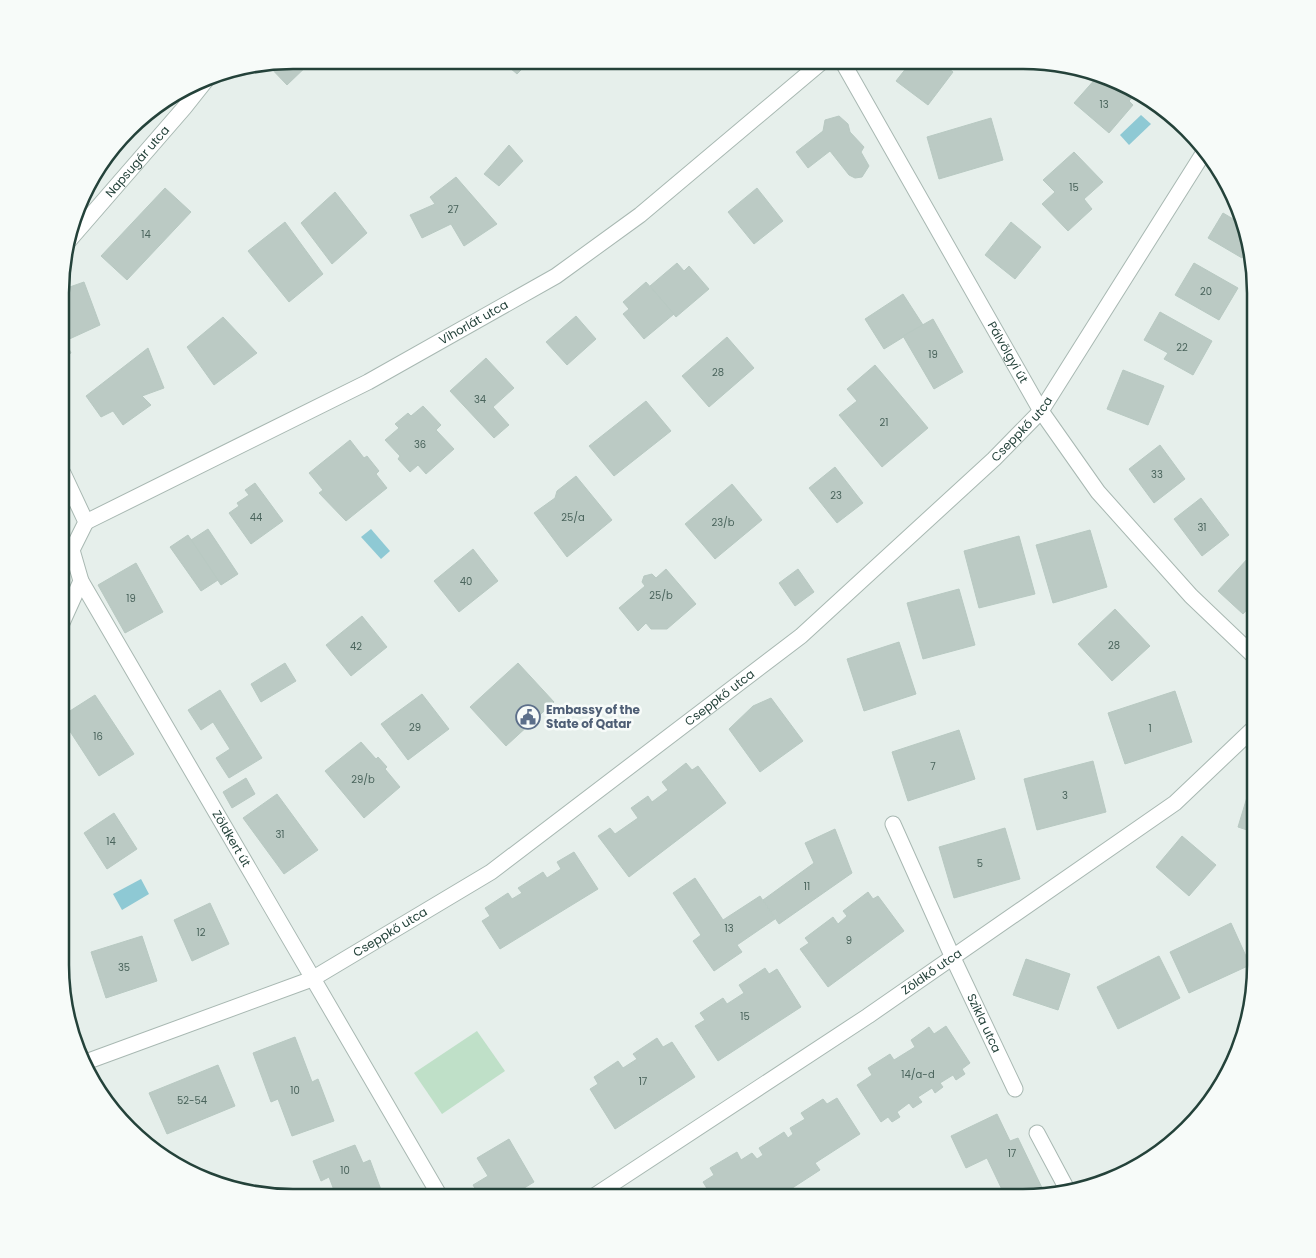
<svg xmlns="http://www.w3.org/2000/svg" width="1316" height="1258" font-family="Poppins,sans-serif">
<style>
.green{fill:#bfe0c8}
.water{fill:#8ec9d4}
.building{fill:#bbcac4;stroke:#b8c9c2}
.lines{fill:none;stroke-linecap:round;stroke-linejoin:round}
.street-casing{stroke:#a8b8b2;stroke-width:17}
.street{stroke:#fff;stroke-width:15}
.labels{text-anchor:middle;stroke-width:5;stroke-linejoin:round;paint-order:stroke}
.number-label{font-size:10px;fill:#4a645c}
.street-label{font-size:12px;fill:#24423a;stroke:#f7fbf9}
.service-label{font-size:12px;font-weight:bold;fill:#4e5e75;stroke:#f7fbf9;text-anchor:start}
.rim{fill:none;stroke:#24423a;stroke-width:2.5}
</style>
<rect width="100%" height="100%" fill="#e6efeb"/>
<path class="green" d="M477 1031 505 1071 442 1114 414 1073Z"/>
<g class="water">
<path d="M1141 115 1151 124 1129 145 1120 135Z"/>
<path d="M371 529 390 551 381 559 361 537Z"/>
<path d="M141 879 149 894 122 910 113 894Z"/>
</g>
<g class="building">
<path d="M293 60H313L287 85 267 64Z"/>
<path d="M502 61H530L517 74Z"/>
<path d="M911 62H940L953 72 928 105 896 81Z"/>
<path d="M1097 77 1138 91 1129 101 1133 105 1109 133 1074 103Z"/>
<path d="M839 116 848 124 850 132 864 147 861 152 869 166 862 177 855 178 849 175 830 151 808 168 796 152 823 131 825 120Z"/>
<path d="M991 118 1003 160 939 179 927 137Z"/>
<path d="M509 145 523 161 499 186 484 174Z"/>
<path d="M1074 152 1103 182 1084 199 1092 209 1068 231 1042 204 1055 192 1043 180Z"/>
<path d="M456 177 497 224 464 246 451 224 422 238 410 215 435 204 430 197Z"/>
<path d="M165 188 191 212 127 280 101 256Z"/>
<path d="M757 188 783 221 754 244 728 212Z"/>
<path d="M335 192 367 233 332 264 301 223Z"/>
<path d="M1223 213 1245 226 1249 245 1242 258 1208 238Z"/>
<path d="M285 222 323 274 289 302 248 251Z"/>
<path d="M1011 222 1041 247 1015 279 985 255Z"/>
<path d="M677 263 684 271 689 266 709 289 676 317 650 286Z"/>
<path d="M1194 263 1238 288 1219 320 1175 295Z"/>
<path d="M84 282 100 325 65 341 64 289Z"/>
<path d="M646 282 674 314 644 339 623 314 629 309 623 302Z"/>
<path d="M903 294 923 325 884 349 865 319Z"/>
<path d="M1160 312 1212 341 1193 375 1164 359 1168 353 1144 340Z"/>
<path d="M576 316 596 339 567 365 546 342Z"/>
<path d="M223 317 257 353 214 385 187 347Z"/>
<path d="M933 319 963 372 934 389 903 336Z"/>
<path d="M727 337 754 368 709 407 682 376Z"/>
<path d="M64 339 71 353 64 357Z"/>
<path d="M148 348 164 388 142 396 151 405 123 425 113 411 101 417 86 396Z"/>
<path d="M486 358 514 388 493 407 509 425 494 438 450 391Z"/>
<path d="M875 365 928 428 882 467 839 415 857 401 847 389Z"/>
<path d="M1123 370 1164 386 1148 425 1107 409Z"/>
<path d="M646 401 671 431 614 476 589 446Z"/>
<path d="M423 406 441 425 436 430 454 449 426 474 418 465 410 472 398 459 400 456 385 440 399 428 395 424 408 413 411 416Z"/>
<path d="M350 440 364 458 367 456 379 471 376 474 387 488 346 521 319 493 323 490 309 473Z"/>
<path d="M1160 445 1185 479 1154 503 1129 469Z"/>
<path d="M835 467 863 503 837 523 809 488Z"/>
<path d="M576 476 612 520 567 557 534 513 555 498 557 491Z"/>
<path d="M255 483 283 521 251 544 229 513 239 506 237 503 249 495 245 490Z"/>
<path d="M732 484 762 520 715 559 685 524Z"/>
<path d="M1201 498 1229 535 1202 556 1174 519Z"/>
<path d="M208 529 238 574 221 585 191 540Z"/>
<path d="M1090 530 1107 587 1053 603 1036 545Z"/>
<path d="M188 535 218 580 201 591 170 547Z"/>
<path d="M1019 536 1035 594 979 608 964 551Z"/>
<path d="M473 549 498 581 459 612 434 581Z"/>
<path d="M1249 557 1256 563V600L1243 614 1218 591Z"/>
<path d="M136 563 163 612 125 633 98 585Z"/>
<path d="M666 569 696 604 667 629H651L646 623 638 631 619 608 645 586 642 582 644 576 652 574 656 578Z"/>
<path d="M798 569 814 592 795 606 779 583Z"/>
<path d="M959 589 975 645 923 659 907 603Z"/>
<path d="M1115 609 1150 646 1112 681 1078 644Z"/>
<path d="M362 616 387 647 351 676 326 645Z"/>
<path d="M899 642 916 694 864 711 847 659Z"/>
<path d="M285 663 296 681 261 702 251 684Z"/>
<path d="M518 663 554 702 506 746 470 707Z"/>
<path d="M220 690 262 758 229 778 216 758 230 749 213 722 201 730 188 710Z"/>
<path d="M1175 691 1192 742 1125 764 1108 713Z"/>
<path d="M422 694 449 729 408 760 381 724Z"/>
<path d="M95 695 134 754 99 776 62 719V716Z"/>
<path d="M771 698 803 741 760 772 729 729 753 706Z"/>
<path d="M959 730 975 779 908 801 892 752Z"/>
<path d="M361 742 376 759 378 757 387 767 385 769 400 787 364 818 325 771Z"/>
<path d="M1093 761 1106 812 1037 830 1024 779Z"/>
<path d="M686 763 692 770 698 766 726 803 629 877 598 836 610 828 615 834 638 818 631 808 648 796 652 802 668 790 662 782Z"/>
<path d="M246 778 255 794 232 808 223 792Z"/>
<path d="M1251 784 1256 785V833L1238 827Z"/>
<path d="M277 794 318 850 284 874 243 818Z"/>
<path d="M114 813 137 849 107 869 84 833Z"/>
<path d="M1005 828 1020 879 954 898 939 847Z"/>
<path d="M835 829 852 873 779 924 763 900 814 863 805 843Z"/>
<path d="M1182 836 1216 865 1189 896 1156 867Z"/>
<path d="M574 852 598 889 500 949 482 921 490 916 485 908 508 893 512 899 522 893 518 888 543 872 547 878 561 869 557 862Z"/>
<path d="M695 878 723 920 760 896 775 919 737 945 742 952 714 971 693 941 701 935 673 893Z"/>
<path d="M868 892 873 899 878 896 904 931 828 987 800 949 809 943 805 938 833 917 838 924 847 916 843 911Z"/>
<path d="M210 903 229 944 192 961 174 920Z"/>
<path d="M1231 923 1250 965 1189 993 1170 952Z"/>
<path d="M142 936 157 981 106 998 91 952Z"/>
<path d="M1159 956 1180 998 1118 1029 1097 987Z"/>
<path d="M1026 959 1070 974 1058 1010 1013 995Z"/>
<path d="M61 963 71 989 63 992 60 980Z"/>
<path d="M765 968 769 974 777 969 801 1007 718 1061 695 1026 705 1020 700 1013 723 998 727 1004 744 993 739 985Z"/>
<path d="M946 1026 970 1063 962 1069 965 1074 956 1080 953 1075 940 1083 943 1087 935 1093 932 1088 918 1097 922 1102 913 1108 909 1103 897 1112 900 1117 892 1122 888 1117 881 1122 857 1085 872 1075 868 1068 890 1054 894 1060 915 1047 911 1040 929 1027 934 1034Z"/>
<path d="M295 1037 312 1082 318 1079 334 1121 292 1136 278 1099 271 1102 253 1053Z"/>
<path d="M657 1038 663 1047 672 1042 695 1077 615 1129 590 1089 598 1084 594 1077 618 1061 623 1068 637 1059 633 1054Z"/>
<path d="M218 1065 235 1106 167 1134 149 1093Z"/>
<path d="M837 1098 860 1134 815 1163 820 1170 777 1198H768L764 1192 755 1198H713L703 1182 714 1175 710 1168 737 1152 741 1160 752 1153 757 1159 763 1155 759 1148 784 1132 788 1138 793 1134 790 1128 805 1119 801 1113 823 1099 827 1104Z"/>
<path d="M997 1114 1010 1141 1018 1138 1046 1196 1006 1198 987 1158 966 1168 951 1136Z"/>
<path d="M509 1139 534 1182 508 1198H481L473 1185 488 1176 477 1158Z"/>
<path d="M355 1145 363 1163 370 1160 384 1198H337L329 1177 321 1181 313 1161Z"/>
</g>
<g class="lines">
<g class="street-casing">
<g id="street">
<path id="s1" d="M842 61 1041 411 1098 492 1191 596 1256 658"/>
<path id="s2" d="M66 244 184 108 207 79"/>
<path id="s3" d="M63 473 86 522 72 550 81 581 441 1198"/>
<path id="s4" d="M86 522 368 382 556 276 640 215 823 61"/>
<path d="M62 623 81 581"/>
<path id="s5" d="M893 824 953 958 1015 1089"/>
<path id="s6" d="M83 1063 312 979 491 872 801 636 994 459 1041 411 1206 149"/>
<path d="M1037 1133 1068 1191"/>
<path id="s7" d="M591 1198 868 1016 1175 803 1256 726"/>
</g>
</g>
<use href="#street" class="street"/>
</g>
<defs>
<g id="civic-ring" transform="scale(1.25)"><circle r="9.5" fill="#f7fbf9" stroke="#5c6f8a" stroke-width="1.5"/><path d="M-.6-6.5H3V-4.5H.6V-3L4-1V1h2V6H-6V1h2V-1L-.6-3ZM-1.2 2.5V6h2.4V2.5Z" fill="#5c6f8a"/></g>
</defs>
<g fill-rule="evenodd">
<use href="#civic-ring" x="528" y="717"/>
</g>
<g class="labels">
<g class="number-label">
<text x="1104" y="108">13</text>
<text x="1074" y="191">15</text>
<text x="453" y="213">27</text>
<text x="146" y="238">14</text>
<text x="1206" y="295">20</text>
<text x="1182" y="351">22</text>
<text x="933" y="358">19</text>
<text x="718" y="376">28</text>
<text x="480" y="403">34</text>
<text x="884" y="426">21</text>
<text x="420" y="448">36</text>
<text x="1157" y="478">33</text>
<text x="836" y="499">23</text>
<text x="256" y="521">44</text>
<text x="573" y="521">25/a</text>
<text x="723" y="526">23/b</text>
<text x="1202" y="531">31</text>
<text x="466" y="585">40</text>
<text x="661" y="599">25/b</text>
<text x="131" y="602">19</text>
<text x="1114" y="649">28</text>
<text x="356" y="650">42</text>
<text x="415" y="731">29</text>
<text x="1150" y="732">1</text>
<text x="98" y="740">16</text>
<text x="933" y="770">7</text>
<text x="363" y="783">29/b</text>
<text x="1065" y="799">3</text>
<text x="280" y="838">31</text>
<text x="111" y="845">14</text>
<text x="980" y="867">5</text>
<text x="807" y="890">11</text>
<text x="729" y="932">13</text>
<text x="201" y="936">12</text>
<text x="849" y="944">9</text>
<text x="124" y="971">35</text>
<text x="745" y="1020">15</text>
<text x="918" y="1078">14/a-d</text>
<text x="643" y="1085">17</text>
<text x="295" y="1094">10</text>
<text x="192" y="1104">52-54</text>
<text x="1012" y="1157">17</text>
<text x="345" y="1174">10</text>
</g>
<g class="street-label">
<text dy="4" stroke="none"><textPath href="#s2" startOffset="109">Napsugár utca</textPath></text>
<text dy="4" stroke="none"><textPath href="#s4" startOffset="436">Vihorlát utca</textPath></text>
<text dy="4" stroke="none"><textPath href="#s1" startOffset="335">Pálvölgyi út</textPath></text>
<text dy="4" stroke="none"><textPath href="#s6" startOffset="1145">Cseppkő utca</textPath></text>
<text dy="4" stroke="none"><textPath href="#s6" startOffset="740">Cseppkő utca</textPath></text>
<text dy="4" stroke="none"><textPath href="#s3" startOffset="416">Zöldkert út</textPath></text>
<text dy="4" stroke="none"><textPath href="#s6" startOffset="335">Cseppkő utca</textPath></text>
<text dy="4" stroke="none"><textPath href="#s7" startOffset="409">Zöldkő utca</textPath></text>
<text dy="4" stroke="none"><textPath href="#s5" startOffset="219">Szikla utca</textPath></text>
</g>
<g class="service-label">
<text x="546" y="714">Embassy of the<tspan x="546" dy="14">State of Qatar</tspan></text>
</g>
</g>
<path d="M0 0H1316V1258H0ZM293 69H1023A224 224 0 0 1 1247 293V965A224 224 0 0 1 1023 1189H293A224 224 0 0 1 69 965V293A224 224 0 0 1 293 69Z" fill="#f7fbf9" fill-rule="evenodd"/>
<path class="rim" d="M293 69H1023A224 224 0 0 1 1247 293V965A224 224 0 0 1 1023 1189H293A224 224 0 0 1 69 965V293A224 224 0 0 1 293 69Z"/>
</svg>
